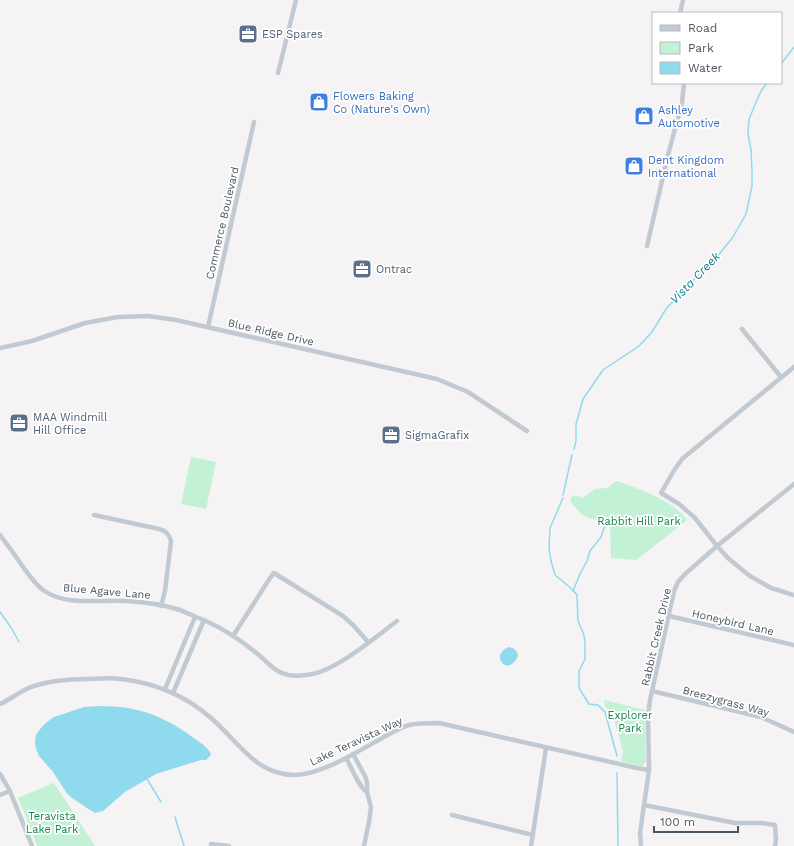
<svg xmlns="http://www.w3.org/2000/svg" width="794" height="846" font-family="'Work Sans',sans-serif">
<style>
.green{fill:#c3f1d5}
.water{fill:#90daee}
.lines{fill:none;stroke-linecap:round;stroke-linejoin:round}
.stream{stroke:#90daee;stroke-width:1.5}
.street{stroke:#c1cad2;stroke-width:4.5}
.labels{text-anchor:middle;stroke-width:3.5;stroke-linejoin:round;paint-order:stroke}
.service-label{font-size:11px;fill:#4e5e75;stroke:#fff;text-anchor:start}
.shop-label{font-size:11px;fill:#366cbe;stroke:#fff;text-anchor:start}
.street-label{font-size:11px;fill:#4a5661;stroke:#fff}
.park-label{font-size:11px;fill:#17864f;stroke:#fff}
.water-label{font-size:12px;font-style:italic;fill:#0c7c9b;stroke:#fff}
</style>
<rect width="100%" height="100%" fill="#f5f3f3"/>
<g class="green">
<path d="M191 457 216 462 206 509 181 504Z"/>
<path d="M617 481C638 489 661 496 679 511 682 514 685 517 687 520L636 560 611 558 610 523 589 518 581 514 570 501 573 495 583 498 595 489 607 488Z"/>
<path d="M604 700 645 710 646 761 642 766H639L621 761 623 751 613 716 605 706Z"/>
<path d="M53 783H54L95 846H37L24 812 18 798Z"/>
</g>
<g class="water">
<path d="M509 647C514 648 517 650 518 656 507 679 489 654 509 647Z"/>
<path d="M101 706C111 707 122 706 132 709 154 713 173 723 191 736 198 741 205 745 210 752L211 755 206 760H201L156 774 125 792 103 811 95 813 90 810 72 798 66 792 53 772 39 756 36 749 35 742 36 735 41 728 47 722 54 717 84 707Z"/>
</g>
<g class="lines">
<g class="stream">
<path d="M781 64 794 47"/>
<path d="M574 449 576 441V424L583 399 603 370 639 346 652 332 666 309 688 285 712 263 733 237 746 214 752 186V170L751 150 748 134 749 119 761 91 767 83"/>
<path d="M563 495 572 455"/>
<path d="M563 498 550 528 549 548 551 561 555 575 572 589 577 595 578 621 584 635 585 643V659L579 671V688L589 704 598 705 605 712 617 756"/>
<path d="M573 591 580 574 587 561 590 551 601 537 604 528 608 522"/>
<path d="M0 612 12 629 19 642"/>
<path d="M617 773 618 846"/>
<path d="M145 778 147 779 161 802"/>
<path d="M175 817 184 846"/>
</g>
<g class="street">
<path d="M680 13 683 0"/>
<path d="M278 73 296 0"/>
<path d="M647 246 668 155 682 103 684 83"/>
<path d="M208 327 254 122"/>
<path d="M742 329 781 377"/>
<path d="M0 348 32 341 85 323 118 317 148 316 176 320 437 379 468 392 527 431"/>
<path d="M794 367 682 459 673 472 661 493 679 504 695 518 717 546 729 559 750 576 771 588 794 595"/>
<path d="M94 515 159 529C166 531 169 534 171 541L165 591 161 606"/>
<path d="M0 535C8 546 16 556 23 567 29 575 35 584 43 590 67 607 99 599 126 601 142 602 165 605 180 610 189 614 199 618 208 622 226 630 243 642 259 655 266 661 273 670 282 673 289 676 299 676 306 675 334 673 374 638 397 621"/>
<path d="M669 616 794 645"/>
<path d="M233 636 270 578 274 573 343 616 354 626 368 642"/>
<path d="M165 689 195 617"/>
<path d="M652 691 761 717 794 732"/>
<path d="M173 693 204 620"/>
<path d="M0 704C11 699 23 689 34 686 52 680 70 679 88 679 99 679 111 677 121 679 155 683 186 696 211 718 238 741 256 776 296 775 322 774 359 751 382 738 391 733 399 728 409 725 419 723 429 723 439 723L637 768 649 770"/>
<path d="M353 754 365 776 367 782V792L371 807 369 822 364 846"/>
<path d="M346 758C352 768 358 786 367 792"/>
<path d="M0 774 10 791 32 846"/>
<path d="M0 795 10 791"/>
<path d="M644 805 735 823H762L775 825 776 840 775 846"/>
<path d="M452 815 533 835"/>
<path d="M211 846V844L229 846"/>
<path d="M531 846 546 748"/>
<path d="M641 846 640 833 649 770 648 716 650 700 674 591 678 582 684 575 717 546 794 484"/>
</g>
</g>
<defs>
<g id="office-square" transform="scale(1)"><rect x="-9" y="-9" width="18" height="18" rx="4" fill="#5c6f8a" stroke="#fff"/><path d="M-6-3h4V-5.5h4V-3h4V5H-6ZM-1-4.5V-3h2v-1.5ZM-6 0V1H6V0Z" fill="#fff"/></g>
<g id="shop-square" transform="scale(1)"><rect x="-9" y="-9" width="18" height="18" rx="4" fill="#3f7fe0" stroke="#fff"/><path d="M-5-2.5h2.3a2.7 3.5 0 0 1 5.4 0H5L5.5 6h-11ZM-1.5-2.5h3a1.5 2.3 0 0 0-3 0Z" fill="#fff"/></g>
</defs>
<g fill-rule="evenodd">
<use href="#office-square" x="248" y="34"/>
<use href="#shop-square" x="319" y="102"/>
<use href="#shop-square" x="644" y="116"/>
<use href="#shop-square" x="634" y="166"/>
<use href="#office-square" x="362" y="269"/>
<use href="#office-square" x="19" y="423"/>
<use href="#office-square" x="391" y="435"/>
</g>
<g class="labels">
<g class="service-label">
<text x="262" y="38">ESP Spares</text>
<text x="376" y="273">Ontrac</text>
<text x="33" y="421">MAA Windmill<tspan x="33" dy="13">Hill Office</tspan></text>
<text x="405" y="439">SigmaGrafix</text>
</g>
<g class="shop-label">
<text x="333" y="100">Flowers Baking<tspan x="333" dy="13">Co (Nature's Own)</tspan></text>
<text x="658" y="114">Ashley<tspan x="658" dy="13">Automotive</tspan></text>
<text x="648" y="164">Dent Kingdom<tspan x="648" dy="13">International</tspan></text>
</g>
<g class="street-label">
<text transform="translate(222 223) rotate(-77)" y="4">Commerce Boulevard</text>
<text transform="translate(271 332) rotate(13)" y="4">Blue Ridge Drive</text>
<text transform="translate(107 591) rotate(5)" y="4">Blue Agave Lane</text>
<text transform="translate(733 622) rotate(13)" y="4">Honeybird Lane</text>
<text transform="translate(656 637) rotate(-77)" y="4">Rabbit Creek Drive</text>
<text transform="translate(726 701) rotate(15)" y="4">Breezygrass Way</text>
<text transform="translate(356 741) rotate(-25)" y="4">Lake Teravista Way</text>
</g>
<g class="park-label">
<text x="639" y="525">Rabbit Hill Park</text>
<text x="630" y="719">Explorer<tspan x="630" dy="13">Park</tspan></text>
<text x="52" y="820">Teravista<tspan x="52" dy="13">Lake Park</tspan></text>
</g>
<g class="water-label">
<text transform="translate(695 278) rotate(-46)" y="4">Vista Creek</text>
</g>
</g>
<rect x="652" y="12" width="130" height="72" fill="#ffffff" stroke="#b7bbc0"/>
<rect x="660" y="25" width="20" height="6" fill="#c1cad2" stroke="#b7bbc0"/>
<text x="688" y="32" font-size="12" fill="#4a5661">Road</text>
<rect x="660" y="42" width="20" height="12" fill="#c3f1d5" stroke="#b7bbc0"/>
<text x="688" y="52" font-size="12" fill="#4a5661">Park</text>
<rect x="660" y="62" width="20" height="12" fill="#90daee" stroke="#b7bbc0"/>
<text x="688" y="72" font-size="12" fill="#4a5661">Water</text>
<path d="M654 826v6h84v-6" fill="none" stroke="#4a5661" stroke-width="2"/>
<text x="660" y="826" font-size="12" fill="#4a5661" stroke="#ffffff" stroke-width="3" paint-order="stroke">100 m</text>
</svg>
